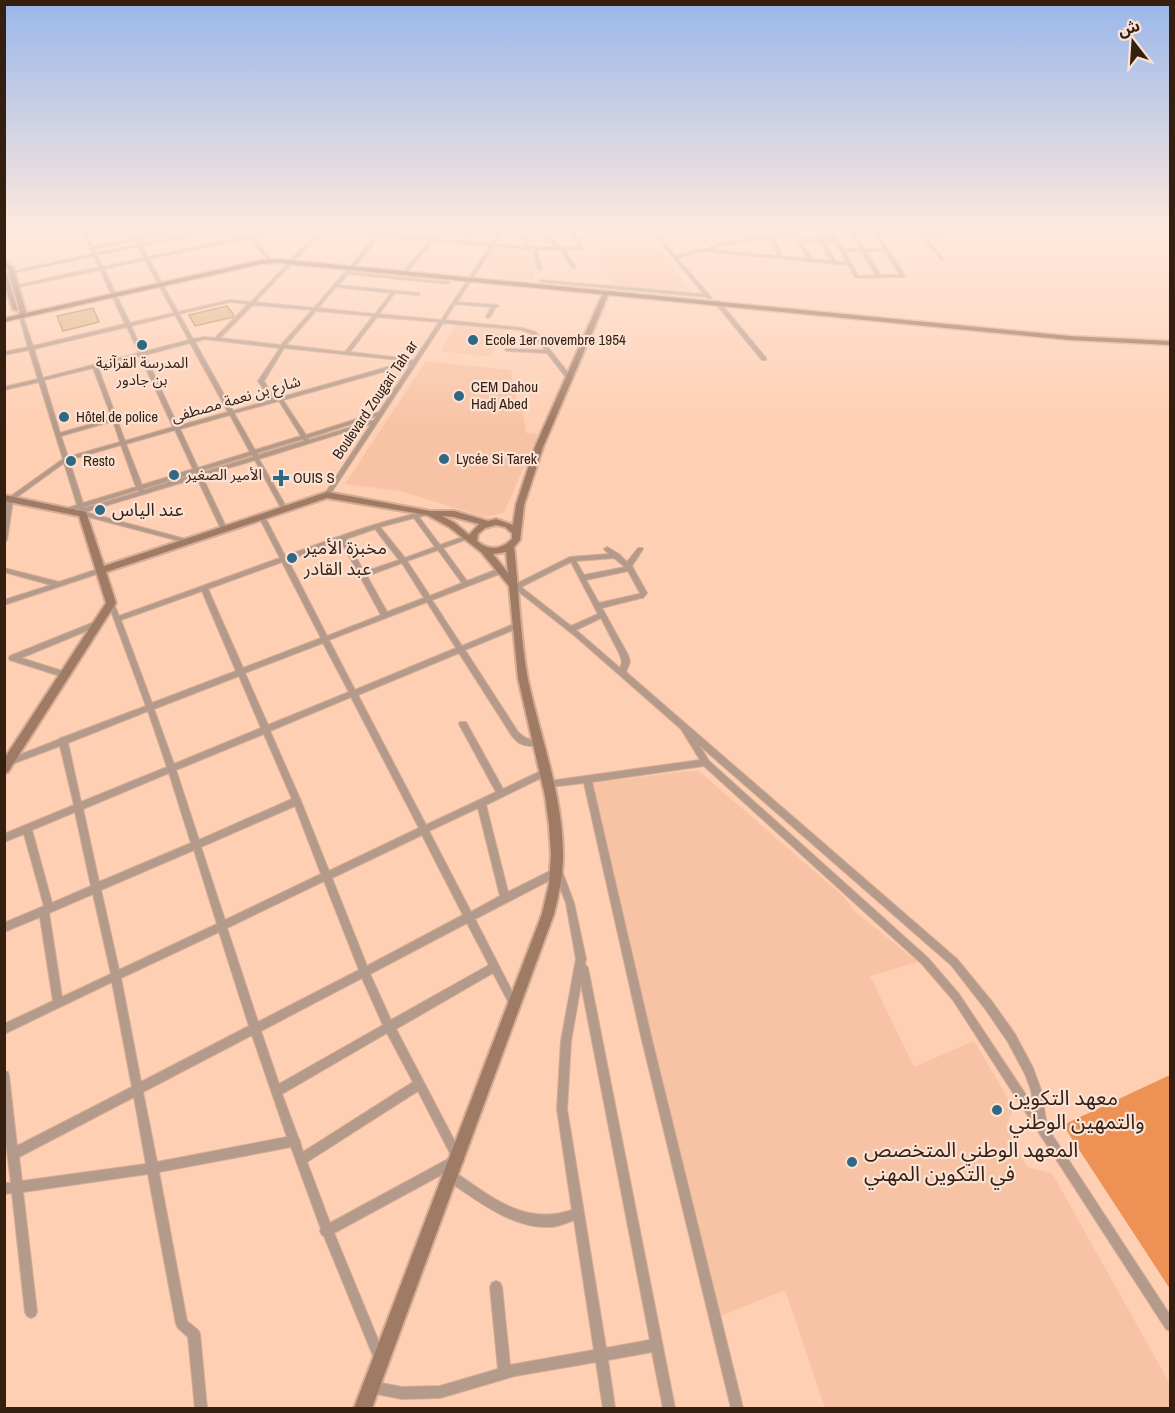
<svg xmlns="http://www.w3.org/2000/svg" width="1175" height="1413" font-family="'Archivo Narrow','Noto Sans Arabic',sans-serif">
<style>
.built{fill:#f8c3a4}
.green{fill:#ee9155}
.building{fill:#ddb480;stroke:#b48c5a;stroke-width:1.5}
.lines{fill:none;stroke-linecap:round;stroke-linejoin:round}
.street-casing{stroke:#d6ac93;stroke-width:2}
.secondary-casing{stroke:#d6ac93;stroke-width:4}
.primary-casing{stroke:#d6ac93;stroke-width:3}
.street{fill:#b39a8b;fill-rule:evenodd}
.secondary{fill:#9f7a64;fill-rule:evenodd}
.primary{fill:#906348;fill-rule:evenodd}
.poi-dot{fill:#306782;stroke:#fae2d4;stroke-width:2}
.labels{text-anchor:middle;stroke-width:4.5;stroke-linejoin:round;paint-order:stroke}
.far-poi-label{font-size:15px;fill:#351f11;stroke:#fae2d4;text-anchor:start}
.far-street-label{font-size:15px;fill:#351f11;stroke:#fae2d4}
.poi-label{font-size:18px;fill:#351f11;stroke:#fae2d4;text-anchor:start}
.near-poi-label{font-size:21px;fill:#351f11;stroke:#fae2d4;text-anchor:start}
</style>
<rect width="100%" height="100%" fill="#fecfb3"/>
<g class="built">
<path d="M685 229H787L785 234 700 246Z"/>
<path d="M607 242 610 247 654 242 691 291 614 286 597 263 603 261 591 245Z"/>
<path d="M495 248 535 251 534 281 497 278 487 261Z"/>
<path d="M456 324 506 329 490 357 440 351Z"/>
<path d="M426 361 511 370 517 406 522 407 526 433 538 434 504 513 485 517 400 491 345 484Z"/>
<path d="M688 771H699L844 897 855 912 918 962 870 976 914 1067 974 1041 1014 1108 1006 1126 1016 1147 1027 1167 1052 1173 1170 1384V1408H825L785 1290 719 1317 635 977 592 783Z"/>
</g>
<path class="green" d="M1170 1075V1289L1063 1125Z"/>
<g class="building">
<path d="M227 306 234 315 233 317 195 326 189 315Z"/>
<path d="M93 308 99 322 63 331 57 316Z"/>
</g>
<g class="lines">
<g class="street-casing">
<g id="street">
<path d="M4 229H15L4 231Z"/>
<path d="M81 229H85L93 247 133 238 128 229H132L137 237 178 229H185L138 240 140 244 213 229H220L142 246 148 257 247 236 242 229H246L251 235 279 229H286L253 237 272 261 270 262 249 238 149 259 178 312 230 300 251 302 320 229H334L379 233 383 229H387L383 234 432 238 440 229H444L436 239 461 241 470 229H474L465 241 491 244 501 229H505L495 244 525 247 523 237 518 229H522L527 237 529 247H555L540 229H544L560 247H579L568 229H572L584 248 582 249 565 250 576 267V268H572L561 250H537L542 269 540 270 538 269 533 250 494 246 457 302 497 305 499 306 496 307 490 317 488 318 486 317 491 307 455 304 445 320 522 328 536 332 573 379 568 380 547 353 507 351 505 350 507 349 545 350 532 334 521 330 443 323 329 496 327 497 324 495 371 424 259 459 288 510 287 511 285 512 282 510 255 460 202 476 227 529 226 530 224 531 221 529 197 478 85 512 189 540V542L187 543 81 515 78 509 64 513 62 512V510L77 505 64 463 13 500 7 540 4 542V516L6 505 4 506V501L63 459 39 382 4 390V387L38 379 29 350 4 355V352L28 347 19 316 21 315 23 316 33 346 125 324 100 270 4 290V288L99 267 94 256 12 273 10 272 93 254ZM324 230 377 235 314 308 255 302ZM381 236 430 240 403 272V273L405 274 434 241 490 246 441 320 379 314 395 293 417 295H419V293L339 285 348 274 449 284V282H447L350 272ZM134 240 137 245 96 253 94 249ZM138 247 144 258 103 267 97 255ZM145 260 174 313 130 323 104 269ZM336 287 391 293 375 314 318 308ZM230 302 248 304 215 338 204 337 193 339 179 314ZM253 305 312 310 281 345 220 338ZM316 311 373 316 345 352 286 345ZM175 315 189 340 143 352 131 326ZM377 317 439 322 414 360 411 361V359H409L350 352ZM127 327 139 353 43 378 34 349ZM204 339 280 348 258 381 271 400 233 411 195 342ZM190 343 228 412 178 426 145 355ZM284 348 409 361 275 399 264 381ZM140 356 173 427 125 441 98 367ZM411 364 379 412 306 435 283 400ZM93 368 112 418 60 433 44 380ZM279 401 301 436 255 450 234 413ZM230 415 250 452 198 468 180 429ZM376 416 374 420 309 440 308 438ZM113 421 120 442 68 457 61 436ZM175 430 193 469 142 485 126 444ZM303 439 304 441 258 455 257 453ZM121 445 136 487 83 503 69 460ZM252 455 253 457 200 473V471ZM195 473V474L144 490 143 489ZM138 490 139 492 84 508V507Z"/>
<path d="M649 229H653L676 256 701 249H707L716 244 796 232H797V234L775 237 782 256 807 259 796 238 799 237 801 240 820 239 815 229H819L824 239H834L828 229H832L843 249H860L848 229H852L864 249H884L871 229H875L905 276 903 277 857 278 855 277 848 265 701 251 677 258 711 297V298L709 299 706 297 541 282 539 281 541 280 704 294ZM771 238 778 256 712 250 717 246ZM835 241 847 263 835 261 825 242ZM802 242H821L831 261 812 259ZM845 251H861L876 275 858 276ZM866 251H885L900 275H880Z"/>
<path d="M914 229H918L922 234 998 229H1017L1015 230 924 236 943 258V260H942Z"/>
<path d="M715 301H719L766 358V360H762L715 303Z"/>
<path d="M429 511 431 512V514L419 517 440 545 468 535 471 537 470 538 443 548 467 581 498 569H502L503 571 502 573 432 600 462 646 514 624H518L519 626 518 628 465 650 518 732C526 740 531 739 542 742L543 744 542 746C536 747 524 746 519 743 516 741 514 738 512 736L459 653 358 695 426 825 496 792 459 724 460 722H466L503 789 543 770 546 769 549 770 550 772 549 774 486 805 508 892 558 867 561 868 574 903 586 959 585 964 588 968 675 1408H663L652 1352 608 1360 615 1408H603L596 1362 515 1376 440 1398 402 1399 371 1393 367 1391 365 1387 367 1383 371 1381 402 1387 440 1386 498 1369 490 1287 492 1283 496 1281 500 1283 502 1287 510 1365 594 1350 574 1220C567 1223 559 1226 551 1227 513 1229 478 1201 448 1181L447 1177 448 1173 452 1172 456 1173C493 1198 525 1226 572 1210L557 1109 561 1041 576 959 566 903 556 877 475 919 517 1001 519 1004 517 1007 514 1009 511 1007 493 973 396 1029 464 1159 463 1163 334 1233 386 1359 384 1363 380 1365 376 1363 324 1236 322 1235 320 1231 321 1229 291 1147 159 1172 187 1321 198 1330 200 1334 207 1408H195L188 1337 178 1328 176 1324 148 1174 23 1192 37 1312 35 1316 31 1318 27 1316 25 1312 12 1193 4 1194V1183H11L4 1127V1071L8 1072 9 1076 17 1146 132 1087 112 982 4 1034V1024L53 1001 40 917 4 932V923L44 906 24 834 4 842V834L74 805 60 746 7 766 4 765V761L60 739V738L64 737 146 706 108 603 109 601H113L119 616 280 558 259 517 260 516H264L265 517 285 556C333 539 380 520 429 511ZM414 518 435 547 405 558 380 527ZM375 529 399 560 364 572 346 539ZM341 541 381 615 327 636 288 560ZM438 550 462 583 430 596 407 561ZM282 562 321 638 243 668 208 589ZM402 563 424 598 387 612 367 576ZM202 591 236 671 152 703 121 620ZM427 602 456 648 355 690 329 640ZM323 643 349 692 268 725 245 673ZM239 676 261 728 174 764 154 709ZM351 697 419 828 329 871 301 801 270 731ZM148 711 167 767 81 802 68 743ZM264 734 292 799 199 840 176 770ZM169 773 191 843 99 882 83 809ZM295 806 321 874 225 920 201 847ZM478 808 500 896 471 912 429 831ZM75 812 91 886 52 903 32 830ZM422 835 463 915 367 966 332 878ZM194 850 217 924 119 970 101 890ZM324 881 359 970 258 1022 227 928ZM93 894 111 974 62 997 49 913ZM467 923 489 965 391 1020 370 974ZM219 932 249 1026 141 1082 121 978ZM362 978 383 1025 279 1084 261 1031ZM581 984 650 1340 606 1348 567 1109 571 1041ZM387 1033 413 1082 303 1152 300 1142V1141L298 1137 282 1094ZM252 1035 287 1137 157 1162 143 1092ZM418 1091 452 1157 330 1223 307 1162ZM134 1097 146 1164 22 1181 19 1157Z"/>
<path d="M607 547 619 554 627 562 638 548H642L643 549 632 566 647 593 643 598H641L602 608 628 655 630 662 626 672 957 959 993 1003 1015 1034 1033 1068 1041 1090 1047 1127 1170 1315V1331L1166 1329 953 1000 922 964 704 766 592 782 651 1036 743 1408H731L641 1036 584 783 549 787 546 786 545 784 546 782 549 781 700 760 681 729 575 636 509 584 512 582 516 584 570 557 609 554 604 549ZM614 558 625 567 584 575 576 561ZM571 562 598 614 571 626 521 587ZM628 571 640 593 639 594 599 603 586 580ZM601 618 620 655 622 662 620 668 576 630ZM699 745 951 965 986 1010 1008 1042 1025 1074 1031 1090 1034 1107 959 994 928 958 709 761Z"/>
<path d="M4 568 59 582 101 568 104 570 103 572 4 605V600L51 585 4 572Z"/>
<path d="M97 621H99L102 623 101 625 21 658 69 673 70 675 69 677H63L10 660 9 658 10 656Z"/>
</g>
</g>
<g class="secondary-casing">
<g id="secondary">
<path d="M4 258 9 265 13 267 26 312 23 317 18 316 20 312 7 268 4 267Z"/>
<path d="M4 271 7 273 18 311 13 310 4 284Z"/>
<path d="M606 291 609 293 543 447 524 505 520 540 514 547C519 591 520 636 528 680 540 737 563 795 563 855 563 875 559 894 554 914L372 1408H354L542 914 549 884 551 854 549 825 545 796 518 678 509 586 481 552 449 527 427 515 327 498 106 572 116 603 8 772 4 773V759L106 603 79 516 4 501V495L86 512 104 566 327 492 430 511H454L488 521 496 519 513 525 516 505 535 447 603 293ZM442 516 454 517 479 524 469 535 455 523ZM496 525 505 527 512 533V539C501 550 489 551 477 541L478 534 485 528ZM506 552 508 573 493 554Z"/>
</g>
</g>
<g class="primary-casing">
<path id="primary" d="M278 259 1070 336 1170 341V345L1070 340 278 263 261 264 4 322V318L261 260Z"/>
</g>
<use href="#street" class="street"/>
<use href="#secondary" class="secondary"/>
<use href="#primary" class="primary"/>
</g>
<linearGradient id="sky" x2="0" y2="1"><stop stop-color="#99b7ea"/><stop offset="0.54" stop-color="#ffe9dd"/><stop offset="1" stop-color="#ffe9dd" stop-opacity="0"/></linearGradient>
<rect width="1175" height="427" fill="url(#sky)"/>
<g class="poi-dot">
<circle cx="473" cy="340" r="6"/>
<circle cx="142" cy="345" r="6"/>
<circle cx="459" cy="396" r="6"/>
<circle cx="64" cy="417" r="6"/>
<circle cx="444" cy="459" r="6"/>
<circle cx="71" cy="461" r="6"/>
<circle cx="174" cy="475" r="6"/>
<path d="M278 469h6v6h6v6h-6v6h-6v-6h-6v-6h6z"/>
<circle cx="100" cy="510" r="6"/>
<circle cx="292" cy="558" r="6"/>
<circle cx="997" cy="1110" r="6"/>
<circle cx="852" cy="1162" r="6"/>
</g>
<g class="labels">
<g class="far-poi-label">
<text x="485" y="345">Ecole 1er novembre 1954</text>
<text x="142" y="368" text-anchor="middle">المدرسة القرآنية<tspan x="142" dy="17">بن جادور</tspan></text>
<text x="471" y="392">CEM Dahou<tspan x="471" dy="17">Hadj Abed</tspan></text>
<text x="76" y="422">Hôtel de police</text>
<text x="456" y="464">Lycée Si Tarek</text>
<text x="83" y="466">Resto</text>
<text x="186" y="480">الأمير الصغير</text>
<text x="293" y="483">OUIS S</text>
</g>
<g class="far-street-label">
<text transform="translate(236 399) rotate(-16)" y="5">شارع بن نعمة مصطفى</text>
<text transform="translate(375 400) rotate(-56)" y="5">Boulevard Zougari Tah ar</text>
</g>
<g class="poi-label">
<text x="112" y="516">عند الياس</text>
<text x="304" y="554">مخبزة الأمير<tspan x="304" dy="21">عبد القادر</tspan></text>
</g>
<g class="near-poi-label">
<text x="1009" y="1105">معهد التكوين<tspan x="1009" dy="24">والتمهين الوطني</tspan></text>
<text x="864" y="1157">المعهد الوطني المتخصص<tspan x="864" dy="24">في التكوين المهني</tspan></text>
</g>
</g>
<rect width="1175" height="1413" fill="none" stroke="#351f11" stroke-width="12"/>
<g transform="translate(1133 42) rotate(343)" stroke="#fae2d4" stroke-width="4.5" paint-order="stroke">
<path d="M0-4.5L10 22L0 15L-10 22Z" fill="#351f11"/>
<text y="-9" font-size="16" font-weight="bold" text-anchor="middle" fill="#351f11">ش</text>
</g>
</svg>
